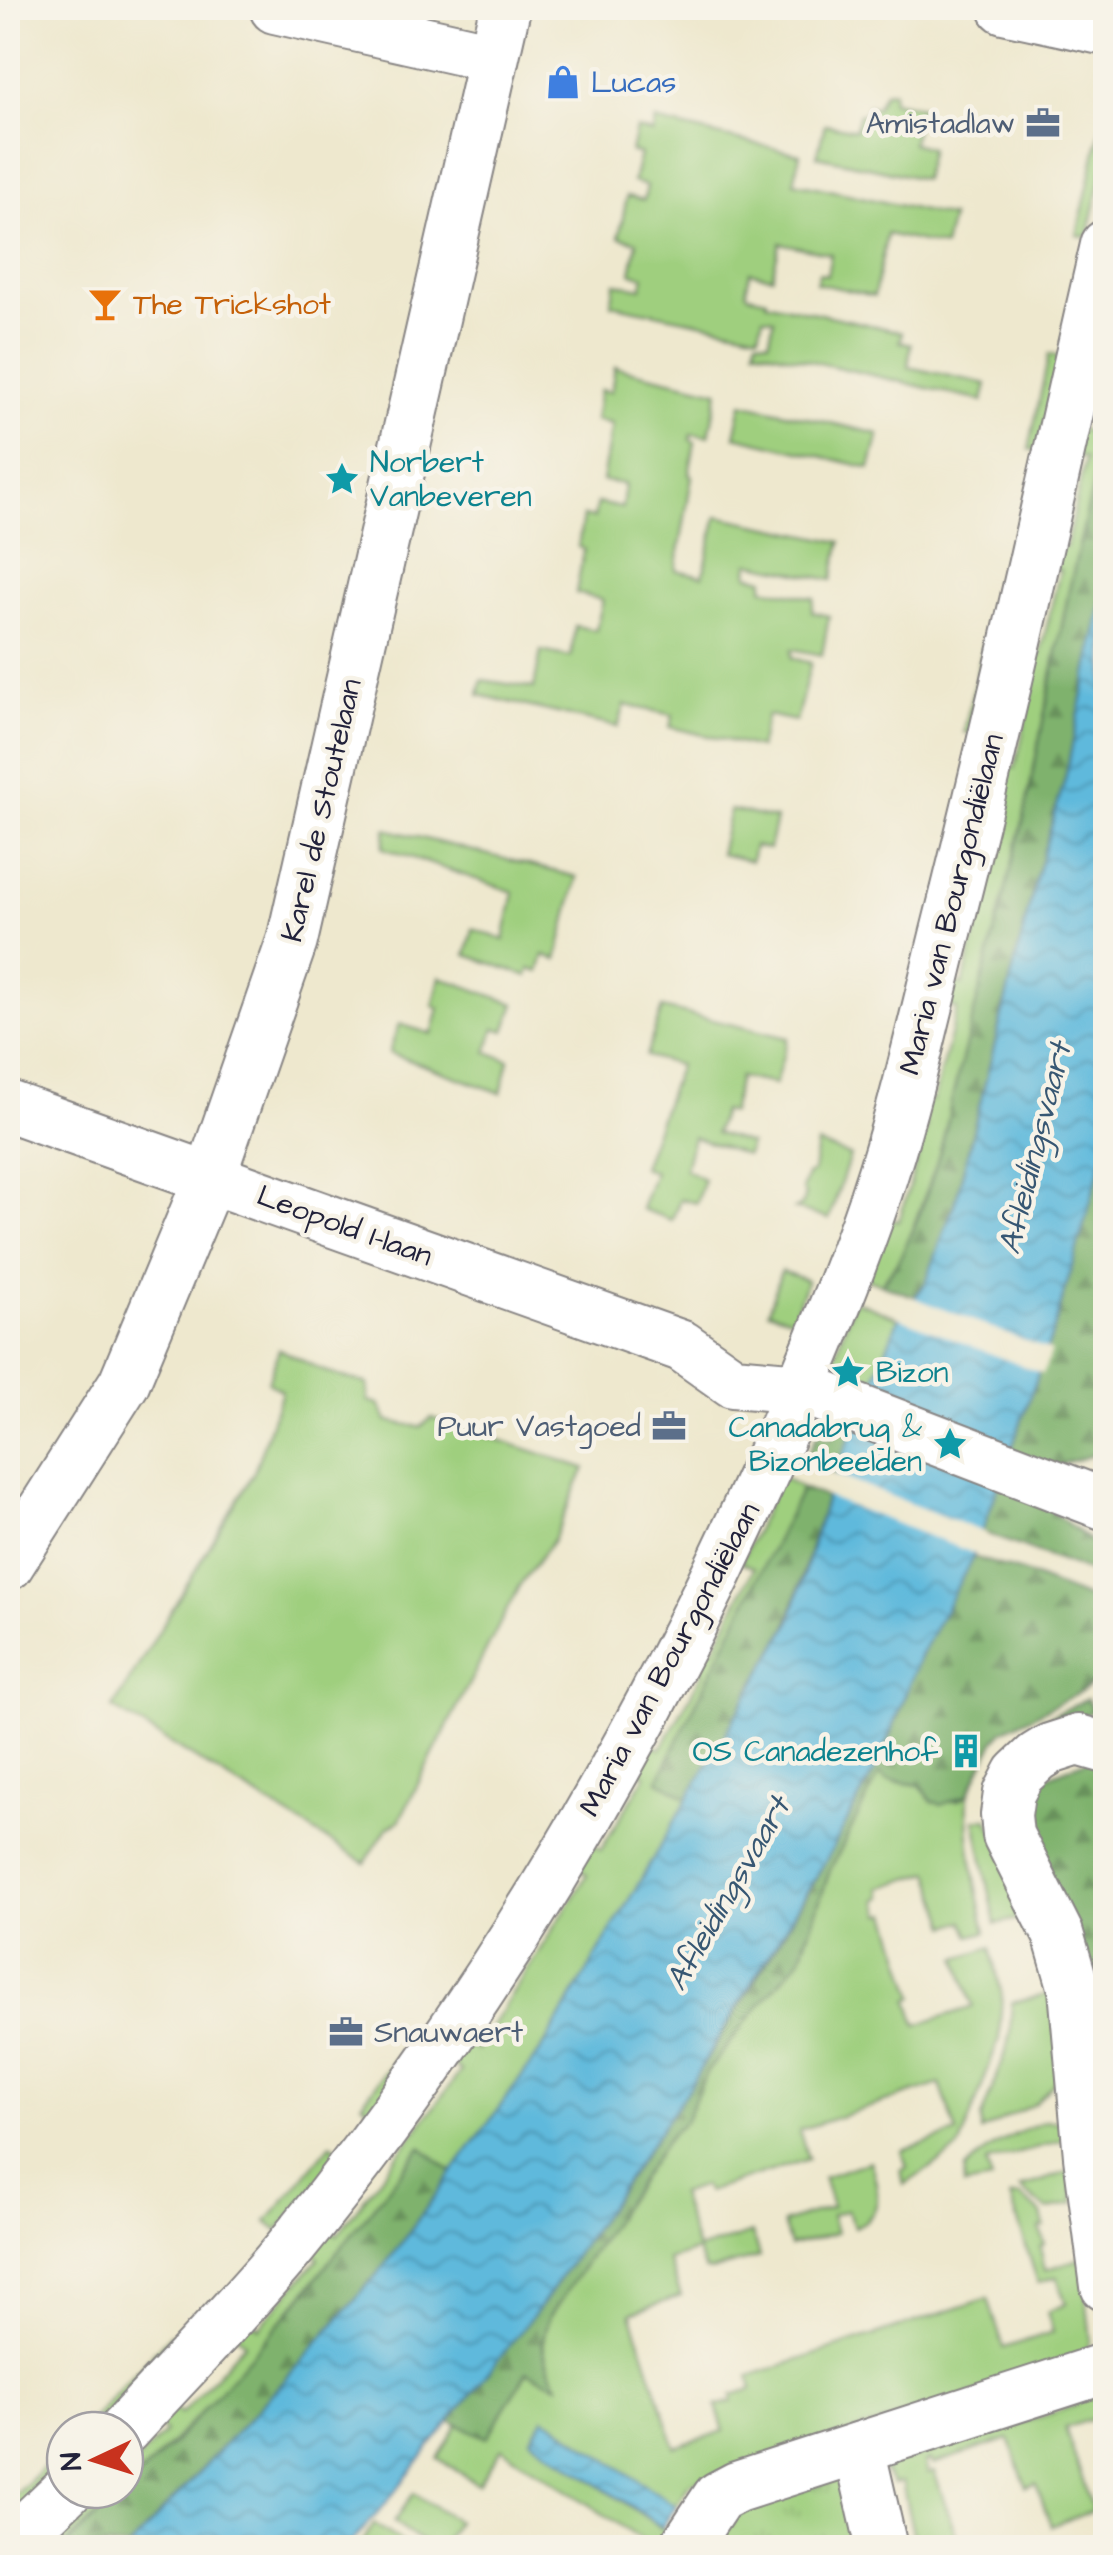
<svg xmlns="http://www.w3.org/2000/svg" width="1113" height="2555" font-family="'Architects Daughter',sans-serif">
<style>
.green{fill:#9fcf7e;stroke:#60785c;stroke-width:2.5}
.forest{fill:url(#forest-firs);stroke:#506a54;stroke-width:2.5}
.park{fill:url(#park-tufts);stroke:#60785c;stroke-width:2.5}
.water{fill:url(#water-waves);stroke:#406e8c;stroke-width:2.5}
.pier{fill:#eee8ce}
.lines{fill:none;stroke-linecap:round;stroke-linejoin:round}
.minor-casing{stroke:#888584;stroke-width:54}
.minor{stroke:#fff;stroke-width:50}
.labels{text-anchor:middle;stroke-width:9;stroke-linejoin:round;paint-order:stroke}
.shop-label{font-size:30px;fill:#366cbe;stroke:#f7f3e8;text-anchor:start}
.service-label{font-size:30px;fill:#4e5e75;stroke:#f7f3e8;text-anchor:end}
.food-label{font-size:30px;fill:#c56008;stroke:#f7f3e8;text-anchor:start}
.culture-label{font-size:30px;fill:#0d838f;stroke:#f7f3e8;text-anchor:start}
.street-label{font-size:30px;fill:#22223b;stroke:#f7f3e8}
.water-label{font-size:32px;font-style:italic;fill:#375773;stroke:#f7f3e8}
</style>
<defs>
<pattern id="forest-firs" width="22" height="20" patternUnits="userSpaceOnUse" patternTransform="scale(2.5)"><rect width="22" height="20" fill="#7fb26d"/><path d="M5 1l3.5 6h-7zM16 11l3.5 6h-7z" fill="#68905b"/></pattern>
<pattern id="park-tufts" width="24" height="20" patternUnits="userSpaceOnUse" patternTransform="scale(2.5)"><rect width="24" height="20" fill="#9fcf7e"/><path d="M3 7l-1-3M5 7V3M7 7l1-3M15 17l-1-3M17 17v-4M19 17l1-3" fill="none" stroke="#89b16e"/></pattern>
<pattern id="water-waves" width="16" height="10" patternUnits="userSpaceOnUse" patternTransform="scale(2.5)"><rect width="16" height="10" fill="#5fb9dc"/><path d="M0 5q4-4 8 0t8 0" fill="none" stroke="#4e96b4"/></pattern>
</defs>
<rect width="100%" height="100%" fill="#f7f3e8"/>
<filter id="ink" filterUnits="userSpaceOnUse"><feTurbulence type="fractalNoise" baseFrequency=".01" numOctaves="2"/><feDisplacementMap in="SourceGraphic" scale="20" xChannelSelector="R" yChannelSelector="G"/><feConvolveMatrix kernelMatrix="1 2 1 2 8 2 1 2 1" color-interpolation-filters="sRGB"/></filter>
<filter id="wash" filterUnits="userSpaceOnUse"><feTurbulence type="fractalNoise" baseFrequency=".0048" numOctaves="4" result="noise"/><feDisplacementMap in="SourceGraphic" scale="40" xChannelSelector="R" yChannelSelector="G"/><feGaussianBlur stdDeviation="2.25" result="paint"/><feColorMatrix in="noise" values="0 0 0 0 0 0 0 0 0 0 0 0 0 0 0 0 0 1.4 0 .05"/><feComposite in="paint" operator="in"/></filter>
<g filter="url(#wash)">
<rect width="100%" height="100%" fill="#eee8ce"/>
<g class="green">
<path d="M893 91 892 101 921 107 912 143 930 148 923 179 817 156 825 124 855 130 859 114 865 115 868 106 876 108 884 92Z"/>
<path d="M1105 110V161L1088 237 1077 235Z"/>
<path d="M655 121 800 154 794 182 951 217 944 247 887 234 874 296 816 283 819 273 827 275 831 254 780 243 772 277 750 272 746 291 748 295 767 299 766 302 902 332 900 342 911 344 908 367 987 384 983 401 755 348 757 339 769 341 774 319 763 317 759 334 611 304 615 283 642 288 644 276 631 273 637 242 619 237 627 196 644 200 647 186 633 182 640 154 631 152 636 129 653 133Z"/>
<path d="M1049 354 1060 357 1038 451 1029 449Z"/>
<path d="M615 367 718 391 709 436 691 434 690 440 695 442 689 474 692 476 676 570 703 576 717 516 841 542 832 580 749 563 748 575 764 579 763 588 814 598 812 612 829 616 822 655 792 649V658L811 663 796 721 767 715 759 748 670 727 673 715 625 705 618 727 479 695 482 680 534 688 541 651 571 657 575 626 596 630 603 600 576 593 584 549 578 547 583 516 594 518 597 503 622 508 625 484 602 481 612 424 595 420 600 390 611 392Z"/>
<path d="M1105 372V434L1069 590 1024 818 940 1155 903 1254 881 1284 862 1277 884 1217 899 1221 927 1126 913 1122 920 1098 933 1101 957 1009 944 1004 950 982 963 985 984 898 970 896 975 878 988 880 1009 794 995 789 1001 766 1015 768 1034 683 1021 680 1026 652 1040 655 1060 570 1047 567 1051 545 1066 547 1085 459 1072 455 1078 429 1091 432Z"/>
<path d="M742 403 879 434 870 468 735 436Z"/>
<path d="M991 611 1003 614 975 734 964 732Z"/>
<path d="M730 810 776 819 769 849 754 846 751 861 720 854Z"/>
<path d="M386 829 577 877 557 960 544 955 539 972 530 969 528 976 466 955 473 929 504 940 514 892 383 848Z"/>
<path d="M440 977 515 1004 505 1031 495 1028 487 1052 509 1060 501 1093 389 1053 399 1024 432 1034 439 1008 433 1006Z"/>
<path d="M662 1008 788 1038 775 1084 739 1077 731 1113 722 1111 715 1133 750 1144 746 1155 693 1137 685 1169 704 1179 696 1203 680 1199 672 1220 641 1209 654 1172 642 1167 679 1065 646 1056Z"/>
<path d="M817 1144 850 1156 829 1219 795 1209 802 1205 805 1194 802 1190 807 1175 813 1172Z"/>
<path d="M781 1271 807 1280 793 1319 768 1311Z"/>
<path d="M854 1300 899 1318 871 1388 853 1381 857 1368 834 1358Z"/>
<path d="M279 1349 329 1373 368 1384V1401L379 1404 387 1421 420 1427 432 1418 585 1468 553 1540 519 1586 399 1821 387 1828 365 1863 113 1708 254 1472 282 1391 268 1382Z"/>
<path d="M781 1476 802 1488 659 1781 689 1799 544 2046 453 2172 420 2148C327 2266 235 2385 125 2489V2473L165 2432 155 2421 170 2405 181 2414 245 2343 235 2333 248 2319 259 2327 319 2258 309 2248 327 2226 337 2235 461 2071 451 2063 464 2043 477 2050 587 1875 575 1867 590 1843 601 1850 646 1775 634 1768 649 1742 661 1749 703 1672 690 1664 701 1643 714 1649 754 1568 741 1562Z"/>
<path d="M880 1772 895 1782 920 1785 932 1801H958L968 1795C966 1842 976 1886 986 1932L970 1936 964 1921 948 1926 930 1872 880 1888 883 1897 877 1900 882 1914 888 1913 915 1997 909 2000 917 2025 973 2007 958 1958 991 1947 1002 1996 999 2039 959 2149 904 2185 901 2170 907 2168 902 2151 957 2133 940 2084 799 2130 808 2159 706 2192 703 2186 679 2194 697 2250 752 2233 759 2257 711 2271 705 2270 697 2251 668 2260 681 2296 631 2313 675 2447 724 2431 716 2406 733 2401 732 2395 752 2389 749 2376 988 2298 1004 2348 1053 2332 1047 2312 1066 2304 1057 2277 1038 2283 1010 2197 1020 2196 1042 2214 1045 2227 1040 2228 1044 2244 1040 2247 1045 2270 1082 2258 1091 2341 1086 2350 1067 2364 689 2484 676 2506 545 2418 531 2439 676 2538 670 2547H654L502 2448 478 2484 438 2459 458 2424 487 2437 527 2372 557 2384C544 2358 538 2343 550 2316L670 2134 685 2122 706 2073 757 2008 800 1959 830 1870Z"/>
<path d="M988 1818 1030 1916 996 1924 975 1820Z"/>
<path d="M1058 1992 1060 2077 1034 2104 981 2131V2118L1005 2055 1010 2033 1012 2003Z"/>
<path d="M406 2044 417 2053 373 2112 362 2103Z"/>
<path d="M1045 2121 1067 2122 1069 2138 986 2163 992 2181 964 2186 965 2170C986 2148 1017 2132 1045 2121Z"/>
<path d="M331 2144 343 2154 278 2231 267 2222Z"/>
<path d="M870 2161C879 2187 885 2216 854 2227L847 2210 831 2215 836 2233 790 2246 783 2223 832 2207 823 2177Z"/>
<path d="M1071 2171 1074 2203 1047 2210 1020 2188Z"/>
<path d="M171 2334 182 2342 101 2430H82Z"/>
<path d="M1075 2393 1093 2397 1105 2409V2415L1065 2428 1093 2511 1051 2526 1036 2484 1026 2487 1009 2439 933 2464 931 2460 925 2462 928 2473 934 2471 960 2547H916L902 2482 893 2484 883 2469 903 2449 907 2460 1077 2405Z"/>
<path d="M44 2467 54 2478 8 2520V2501Z"/>
<path d="M108 2490H124L63 2547 48 2548 82 2517 73 2506 87 2491 97 2501Z"/>
<path d="M414 2493 457 2521 440 2547H430L394 2522Z"/>
<path d="M375 2524 409 2547H359Z"/>
</g>
<g class="forest">
<path d="M1105 434V590L1065 779 1038 871 957 1196 926 1283 915 1297 881 1284C912 1254 944 1146 951 1102L1024 818 1069 590Z"/>
<path d="M1105 1149V1373L1102 1372 1093 1393 1105 1401V1452L1064 1463 1046 1507 1097 1546 1101 1576 982 1532 1054 1329Z"/>
<path d="M836 1425 853 1432 836 1474 804 1462 818 1433 832 1438Z"/>
<path d="M802 1488 826 1497 787 1627 689 1799 658 1780Z"/>
<path d="M973 1557 1019 1571 1105 1605V1674L1082 1691 1003 1731 994 1741 968 1795 941 1805 932 1801 920 1785 887 1780 880 1773 830 1870 800 1959 757 2008 706 2073 685 2122 670 2135 550 2316C537 2346 543 2357 558 2385L527 2372 487 2438 450 2421C610 2217 754 1999 875 1770 894 1734 904 1694 920 1657 935 1623 955 1590 973 1557Z"/>
<path d="M1087 1699 1093 1711 1019 1744 1016 1739 1039 1721Z"/>
<path d="M1088 1760 1105 1765V2142L1023 1826 1038 1780Z"/>
<path d="M421 2147 453 2172 385 2265 300 2363 129 2547 63 2548 173 2444 292 2309Z"/>
</g>
<path class="park" d="M843 2478 869 2548H699L721 2513Z"/>
<g class="water">
<path d="M1105 590V1151L1054 1329 973 1557 921 1654 878 1764 829 1855 688 2089 542 2304 379 2512 347 2547 129 2548 300 2363 385 2265 544 2046 790 1623 826 1497 899 1318 926 1283 957 1196 1038 871 1065 779Z"/>
<path d="M545 2418 676 2506 662 2527 531 2439Z"/>
</g>
<g class="pier">
<path d="M910 1296 1051 1351 1043 1374 895 1316Z"/>
<path d="M831 1473 986 1533 978 1555 822 1495Z"/>
</g>
</g>
<g filter="url(#ink)">
<g class="lines">
<g class="minor-casing">
<g id="minor">
<path d="M275 8 493 57"/>
<path d="M1004 8 1106 30"/>
<path d="M8 1106 682 1346 733 1382 801 1388 1106 1505"/>
<path d="M8 1565 124 1383 210 1177 292 941 505 8"/>
<path d="M1106 1748 1078 1740 1050 1749 1037 1757 1019 1774 1009 1793 1006 1815 1008 1835 1058 1934 1074 1989 1089 2156 1106 2286"/>
<path d="M124 2430C179 2370 237 2311 289 2249 501 1991 670 1696 800 1390 830 1318 860 1246 883 1173 909 1091 927 1007 948 924 1005 699 1054 471 1106 245"/>
<path d="M859 2448 882 2548"/>
<path d="M8 2546 67 2490"/>
<path d="M684 2548 718 2497 737 2487 1106 2368"/>
</g>
</g>
<use href="#minor" class="minor"/>
</g>
</g>
<defs>
<g id="shop-bare" transform="scale(2.7)"><path d="M-5-2.5h2.3a2.7 3.5 0 0 1 5.4 0H5L5.5 6h-11ZM-1.5-2.5h3a1.5 2.3 0 0 0-3 0Z" fill="#3f7fe0" stroke="#f7f3e8" stroke-width="2.5" paint-order="stroke"/></g>
<g id="office-bare" transform="scale(2.7)"><path d="M-6-3h4V-5.5h4V-3h4V5H-6ZM-1-4.5V-3h2v-1.5ZM-6 0V1H6V0Z" fill="#5c6f8a" stroke="#f7f3e8" stroke-width="2.5" paint-order="stroke"/></g>
<g id="bar-bare" transform="scale(2.7)"><path d="M-6-5H6L.8 .8V4.5H3.5V6h-7V4.5H-.8V.8Z" fill="#e8710a" stroke="#f7f3e8" stroke-width="2.5" paint-order="stroke"/></g>
<g id="sight-bare" transform="scale(2.7)"><path d="M0-6L1.8-2.2L6-1.7L2.9 1.2L3.7 5.4L0 3.3L-3.7 5.4L-2.9 1.2L-6-1.7L-1.8-2.2Z" fill="#0f9aa8" stroke="#f7f3e8" stroke-width="2.5" paint-order="stroke"/></g>
<g id="building-bare" transform="scale(2.7)"><path d="M-4-6H4V6H1V3H-1V6H-4ZM-2.5-4.3h1.7v1.8h-1.7ZM.8-4.3h1.7v1.8H.8ZM-2.5-1h1.7V.8h-1.7ZM.8-1h1.7V.8H.8Z" fill="#0f9aa8" stroke="#f7f3e8" stroke-width="2.5" paint-order="stroke"/></g>
</defs>
<g fill-rule="evenodd">
<use href="#shop-bare" x="563" y="82"/>
<use href="#office-bare" x="1043" y="123"/>
<use href="#bar-bare" x="105" y="304"/>
<use href="#sight-bare" x="342" y="479"/>
<use href="#sight-bare" x="848" y="1372"/>
<use href="#office-bare" x="669" y="1426"/>
<use href="#sight-bare" x="950" y="1444"/>
<use href="#building-bare" x="966" y="1751"/>
<use href="#office-bare" x="346" y="2032"/>
</g>
<g class="labels">
<g class="shop-label">
<text x="591" y="92">Lucas</text>
</g>
<g class="service-label">
<text x="1015" y="133">Amistadlaw</text>
<text x="641" y="1436">Puur Vastgoed</text>
<text x="374" y="2042" text-anchor="start">Snauwaert</text>
</g>
<g class="food-label">
<text x="133" y="314">The Trickshot</text>
</g>
<g class="culture-label">
<text x="370" y="472">Norbert<tspan x="370" dy="34">Vanbeveren</tspan></text>
<text x="876" y="1382">Bizon</text>
<text x="922" y="1437" text-anchor="end">Canadabrug &amp;<tspan x="922" dy="34">Bizonbeelden</tspan></text>
<text x="938" y="1761" text-anchor="end">OS Canadezenhof</text>
</g>
<g class="street-label">
<text transform="translate(321 810) rotate(-77)" y="10">Karel de Stoutelaan</text>
<text transform="translate(951 904) rotate(-76)" y="10">Maria van Bourgondiëlaan</text>
<text transform="translate(345 1225) rotate(20)" y="10">Leopold I-laan</text>
<text transform="translate(669 1659) rotate(-62)" y="10">Maria van Bourgondiëlaan</text>
</g>
<g class="water-label">
<text transform="translate(1034 1148) rotate(-76)" y="11">Afleidingsvaart</text>
<text transform="translate(727 1893) rotate(-60)" y="11">Afleidingsvaart</text>
</g>
</g>
<rect width="1113" height="2555" fill="none" stroke="#f7f3e8" stroke-width="40"/>
<g transform="translate(95 2460) rotate(266)"><circle r="48" fill="#f7f3e8" stroke="#a29fa3" stroke-width="2.5"/>
<path d="M0-8L18 38L0 25L-18 38Z" fill="#c8321e"/>
<text y="-15" font-size="28" font-weight="bold" text-anchor="middle" fill="#22223b">N</text>
</g>
</svg>
